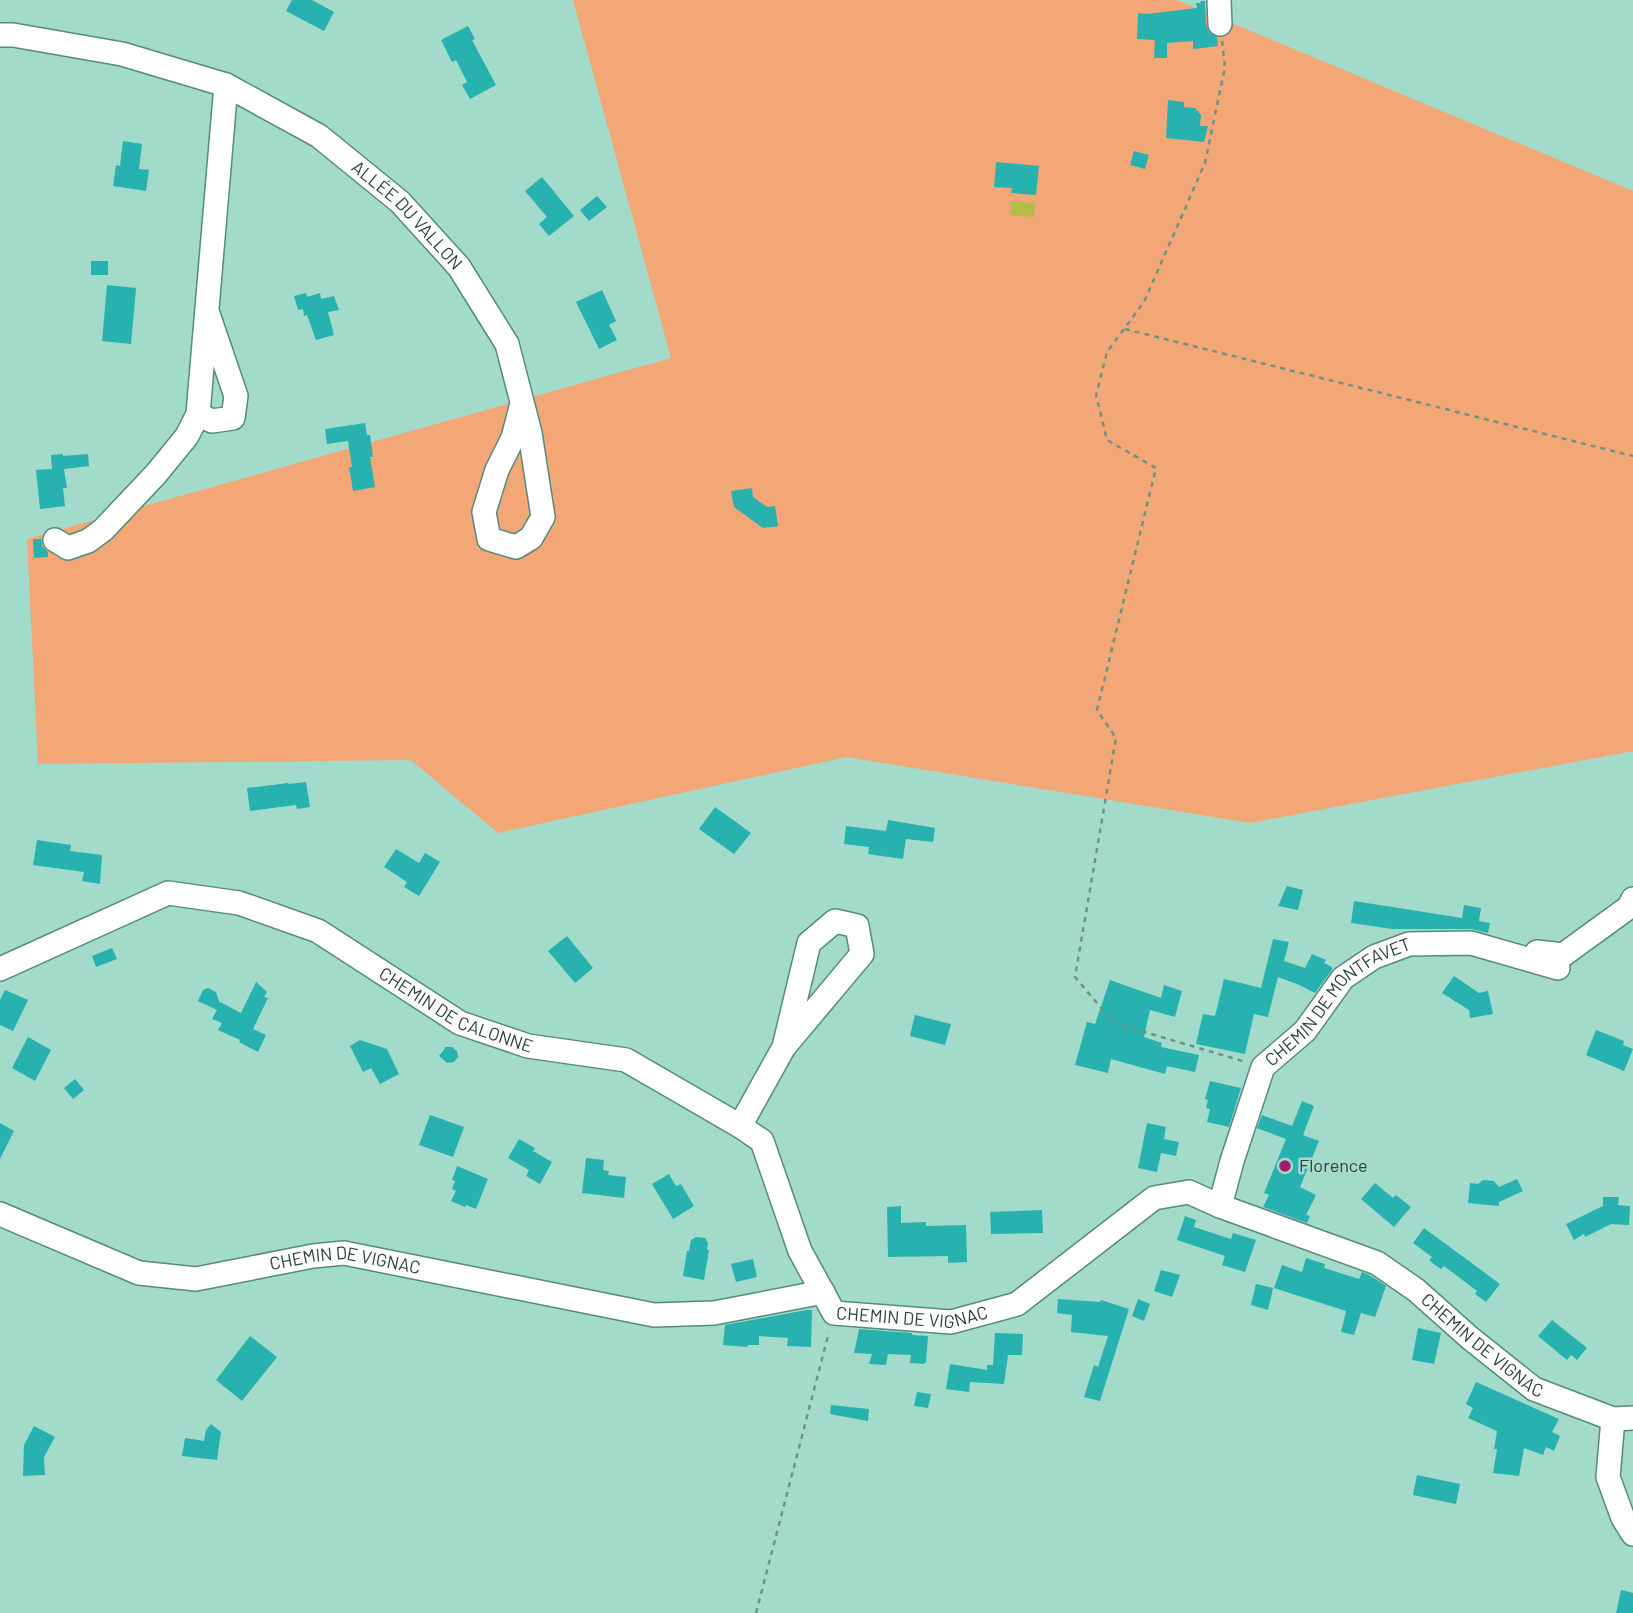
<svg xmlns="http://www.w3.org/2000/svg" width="1633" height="1613" font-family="Barlow,sans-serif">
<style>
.green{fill:#f3a776}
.water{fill:#b4bc48}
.building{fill:#27b2af}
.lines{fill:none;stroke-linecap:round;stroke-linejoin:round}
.minor-casing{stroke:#548b7b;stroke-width:26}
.path{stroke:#6b9487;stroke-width:2.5;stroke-dasharray:5 5;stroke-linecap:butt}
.minor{stroke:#fff;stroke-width:23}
.poi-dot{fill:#a31b66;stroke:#a2dbc9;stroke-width:2.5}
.labels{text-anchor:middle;stroke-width:5;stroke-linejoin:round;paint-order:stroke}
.street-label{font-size:18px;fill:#2b423b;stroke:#a2dbc9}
.poi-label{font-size:18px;fill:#2b423b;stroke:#a2dbc9;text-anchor:start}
</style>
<rect width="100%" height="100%" fill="#a2dbc9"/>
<path class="green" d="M573 0H1177L1633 191V751L1250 823 847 757 498 833 411 760 38 764 27 539 671 358Z"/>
<path class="water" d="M1011 201 1035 203 1034 217 1010 215Z"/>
<g class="building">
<path d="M292 0H312L334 12 324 31 286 11Z"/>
<path d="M1200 1H1205L1206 25 1209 32 1217 37 1218 46 1193 49V41L1167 43V58H1154L1155 40 1137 39 1138 13 1147 14 1197 8 1196 3H1201Z"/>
<path d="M468 26 475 39 472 40 496 85 470 99 462 85 467 82 456 60 452 62 441 40Z"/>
<path d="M1168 100 1184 102V107L1195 108 1201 115 1200 126H1208L1204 142 1166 138Z"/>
<path d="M123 141 142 144 139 169 149 170 146 191 113 186 116 165 120 166Z"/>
<path d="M1134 151 1149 155 1145 169 1130 165Z"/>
<path d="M996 162 1039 166 1036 195 1011 193 1012 188 994 187Z"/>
<path d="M542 177 574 216 549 236 539 224 547 217 525 191Z"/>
<path d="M597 196 607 207 589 221 580 210Z"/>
<rect x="91" y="261" width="17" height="14"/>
<path d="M107 285 136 288 131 344 102 341Z"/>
<path d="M602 290 616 321 609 325 617 340 599 349 576 302Z"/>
<path d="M306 293 307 297 320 293 321 299 334 296 339 310 328 312 334 335 316 340 307 315 304 316 303 309 298 310 294 296Z"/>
<path d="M365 423 367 435H370L373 457H370L375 487 353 491 349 467H352L348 441 327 444 325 429Z"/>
<path d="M63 454V456L88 454 89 466 64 469 67 488H63L65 506 40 509 36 470 52 469 51 455Z"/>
<path d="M752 488 753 497 767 507 775 506 778 526 763 528 734 507 731 491Z"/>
<path d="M33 539H41L42 546 48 552V557L34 558Z"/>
<path d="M306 782 310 807 297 809 296 805 250 811 247 788 288 783V784Z"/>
<path d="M715 807 751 833 734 854 699 829Z"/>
<path d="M888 820 935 828 933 842 906 839 903 859 868 854 869 847 844 844 846 826 886 831Z"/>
<path d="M37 840 71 845 70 851 102 855 100 884 82 881 84 872 33 865Z"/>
<path d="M396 849 419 863 425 853 440 862 419 896 404 887 407 882 384 867Z"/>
<path d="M1287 886 1303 890 1298 910 1278 906Z"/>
<path d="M1354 901 1462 918 1464 905 1481 908 1479 921 1490 923 1488 933 1471 929H1393L1351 923Z"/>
<path d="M567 936 593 968 575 983 548 951Z"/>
<path d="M1273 939 1289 942 1284 961 1305 968 1312 954 1326 960 1324 963 1332 967V970L1315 993 1297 984 1278 977 1268 1017 1254 1014 1245 1054 1196 1044 1203 1014 1215 1016 1224 979 1261 988Z"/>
<path d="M112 948 117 959 96 967 92 956Z"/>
<path d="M1454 976 1479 993 1488 991 1493 1014 1470 1018 1469 1010 1442 993Z"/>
<path d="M1110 980 1161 998 1164 985 1182 991 1175 1017 1150 1010 1144 1037 1162 1043 1161 1047 1199 1055 1195 1072 1167 1066 1165 1074 1111 1059 1108 1073 1075 1065 1087 1022 1095 1024Z"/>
<path d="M256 982 267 992 264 997 268 998 253 1029 266 1035 258 1052 239 1042 240 1040 218 1030 222 1023 212 1019 217 1010 198 1001 203 990 208 988 216 992 220 1004V1002L241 1013Z"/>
<path d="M5 990 28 1000 13 1031 0 1025V1000Z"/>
<path d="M915 1015 951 1024 945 1045 910 1036Z"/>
<path d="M1596 1030 1624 1041 1623 1045 1633 1049 1624 1071 1586 1055Z"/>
<path d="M28 1037 51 1050 35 1081 12 1068Z"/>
<path d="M360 1040 387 1049 399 1074 380 1084 371 1068 363 1072 350 1046Z"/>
<path d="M446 1047H452L457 1051 458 1057 454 1062 447 1063 439 1056Z"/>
<path d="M75 1079 84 1090 73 1099 64 1088Z"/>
<path d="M1210 1081 1241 1088 1229 1127 1207 1122 1210 1109 1206 1108 1208 1100 1205 1099Z"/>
<path d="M1302 1101 1314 1106 1303 1135 1319 1141 1300 1187 1316 1195 1306 1215 1310 1216 1307 1223 1263 1207 1269 1195 1264 1193 1286 1139 1257 1128 1262 1115 1292 1126Z"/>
<path d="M430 1115 464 1127 453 1157 419 1145Z"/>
<path d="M0 1123 14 1131 0 1159Z"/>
<path d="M1147 1123 1166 1127 1164 1139 1179 1142 1176 1156 1161 1153 1157 1172 1138 1168Z"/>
<path d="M519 1139 535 1148 533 1151 552 1162 540 1184 526 1176 529 1170 508 1158Z"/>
<path d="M586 1158 604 1160 603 1170 609 1171 608 1175 626 1177 624 1198 582 1193Z"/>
<path d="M457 1166 488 1179 476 1209 466 1205 465 1207 451 1201 456 1191 452 1189 455 1181 452 1180Z"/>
<path d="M669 1174 676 1186 681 1184 694 1206 673 1219 652 1184Z"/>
<path d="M1517 1179 1523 1191 1499 1202V1206L1468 1203 1470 1183 1478 1184 1483 1180 1494 1181 1499 1187Z"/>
<path d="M1375 1183 1393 1198 1396 1195 1411 1207 1394 1227 1361 1199Z"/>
<path d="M1603 1197H1619L1618 1205 1630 1206 1629 1225 1611 1224 1585 1237 1584 1234 1574 1240 1566 1224 1603 1206Z"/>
<path d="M901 1206V1223L926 1222V1226L966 1225 967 1262 948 1263V1256L888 1257 887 1207Z"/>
<path d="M1042 1210 1043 1233 991 1234 990 1212Z"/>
<path d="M1185 1216 1196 1220 1194 1227 1231 1239 1233 1233 1256 1240 1245 1272 1222 1265 1225 1256 1177 1240Z"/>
<path d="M1424 1228 1500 1284 1486 1302 1475 1294 1477 1291 1444 1266 1441 1269 1435 1265 1429 1260 1432 1257 1413 1243Z"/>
<path d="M696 1237 705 1238 708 1243 707 1250H709L704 1280 683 1276 687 1251H689L691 1240Z"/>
<path d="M1306 1258 1325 1264 1324 1268 1359 1279 1362 1272 1371 1276 1386 1286 1375 1317 1361 1313 1354 1335 1341 1332 1346 1311 1274 1288 1282 1265 1302 1272Z"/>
<path d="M753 1259 757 1277 736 1282 731 1264Z"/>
<path d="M1161 1270 1180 1275 1172 1297 1154 1291Z"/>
<path d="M1256 1284 1273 1288 1268 1310 1251 1305Z"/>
<path d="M1058 1299 1100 1302 1101 1300 1129 1309 1100 1401 1084 1397 1094 1365 1098 1367 1108 1336 1071 1332 1072 1315 1057 1313Z"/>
<path d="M1138 1299 1150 1304 1144 1321 1132 1316Z"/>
<path d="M806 1310H812L811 1347 787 1346 788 1338 759 1336V1345H748L747 1347 723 1345 725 1325Z"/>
<path d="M1552 1320 1587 1348 1577 1360 1571 1355 1567 1360 1538 1336Z"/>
<path d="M1418 1328 1441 1333 1434 1364 1412 1360Z"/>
<path d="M859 1329 912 1333V1335L928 1336 926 1362 924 1364 910 1363 911 1355 888 1354 886 1365 869 1364 872 1354 854 1353Z"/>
<path d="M995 1333 1023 1334 1022 1355H1008L1004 1384 970 1382 969 1392 946 1389 950 1364 987 1370V1365H993Z"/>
<path d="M250 1336 277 1357 242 1401 216 1380Z"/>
<path d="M1476 1382 1559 1419 1552 1432 1560 1436 1554 1451 1546 1447 1543 1455 1524 1448 1519 1476 1493 1473 1497 1449H1494L1497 1431 1468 1418 1473 1408 1466 1404Z"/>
<path d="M917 1392 931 1394 928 1408 914 1406Z"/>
<path d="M831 1405 869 1409 868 1421 830 1414Z"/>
<path d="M211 1424 221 1432 217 1460 182 1456 185 1438 204 1441 206 1430Z"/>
<path d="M34 1426 55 1437 44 1457 45 1475 23 1476 24 1445Z"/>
<path d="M1417 1475 1460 1484 1456 1504 1413 1495Z"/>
<path d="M1621 1590 1633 1593V1613H1616Z"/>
</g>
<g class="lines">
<g class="minor-casing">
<g id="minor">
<path d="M1219 0 1220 24"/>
<path id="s1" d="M0 35H13L122 54 226 85 319 136 400 202 459 267 507 344 530 433 543 517 531 538 516 547 489 539 484 512 497 470 513 438 522 403"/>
<path d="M207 311 236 396 233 418 212 421 198 414 226 85"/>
<path d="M55 540 68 548 88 541 103 530 156 474 187 436 198 414"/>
<path d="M1537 952 1563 955 1629 907 1633 899"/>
<path id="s2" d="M0 969 168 893 239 903 318 931 460 1023 528 1046 626 1060 740 1126 762 1141 800 1251 834 1313 951 1322 1017 1304 1154 1198 1189 1192 1220 1206 1377 1263 1416 1290 1470 1338 1534 1389 1613 1419 1633 1418"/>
<path d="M740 1126 784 1047 862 954 857 926 835 921 809 943 784 1047"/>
<path id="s3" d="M1220 1206 1232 1161 1263 1067 1305 1031 1343 978 1374 957 1409 944 1471 943 1558 968"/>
<path id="s4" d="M0 1214 139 1273 196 1279 313 1256 344 1253 654 1315 714 1313 823 1292"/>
<path d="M1613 1419 1608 1477 1623 1518 1633 1534"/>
</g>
</g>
<g class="path">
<path d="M1222 41 1225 67 1205 163 1144 302 1107 352 1096 395 1107 440 1156 468 1097 710 1116 738 1075 977 1114 1023 1246 1062"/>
<path d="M1125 329 1633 456"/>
<path d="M756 1613 829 1332"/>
</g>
<use href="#minor" class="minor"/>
</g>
<circle class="poi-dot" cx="1285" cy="1166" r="7"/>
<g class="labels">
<g class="street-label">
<text dy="6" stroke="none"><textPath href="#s1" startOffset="457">ALLÉE DU VALLON</textPath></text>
<text dy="6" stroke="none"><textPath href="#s3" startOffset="247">CHEMIN DE MONTFAVET</textPath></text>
<text dy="6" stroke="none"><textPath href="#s2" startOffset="500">CHEMIN DE CALONNE</textPath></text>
<text dy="6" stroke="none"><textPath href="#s4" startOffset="360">CHEMIN DE VIGNAC</textPath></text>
<text dy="6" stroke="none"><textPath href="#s2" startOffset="1104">CHEMIN DE VIGNAC</textPath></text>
<text dy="6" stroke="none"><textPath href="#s2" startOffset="1755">CHEMIN DE VIGNAC</textPath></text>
</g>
<g class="poi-label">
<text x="1299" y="1172">Florence</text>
</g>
</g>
</svg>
